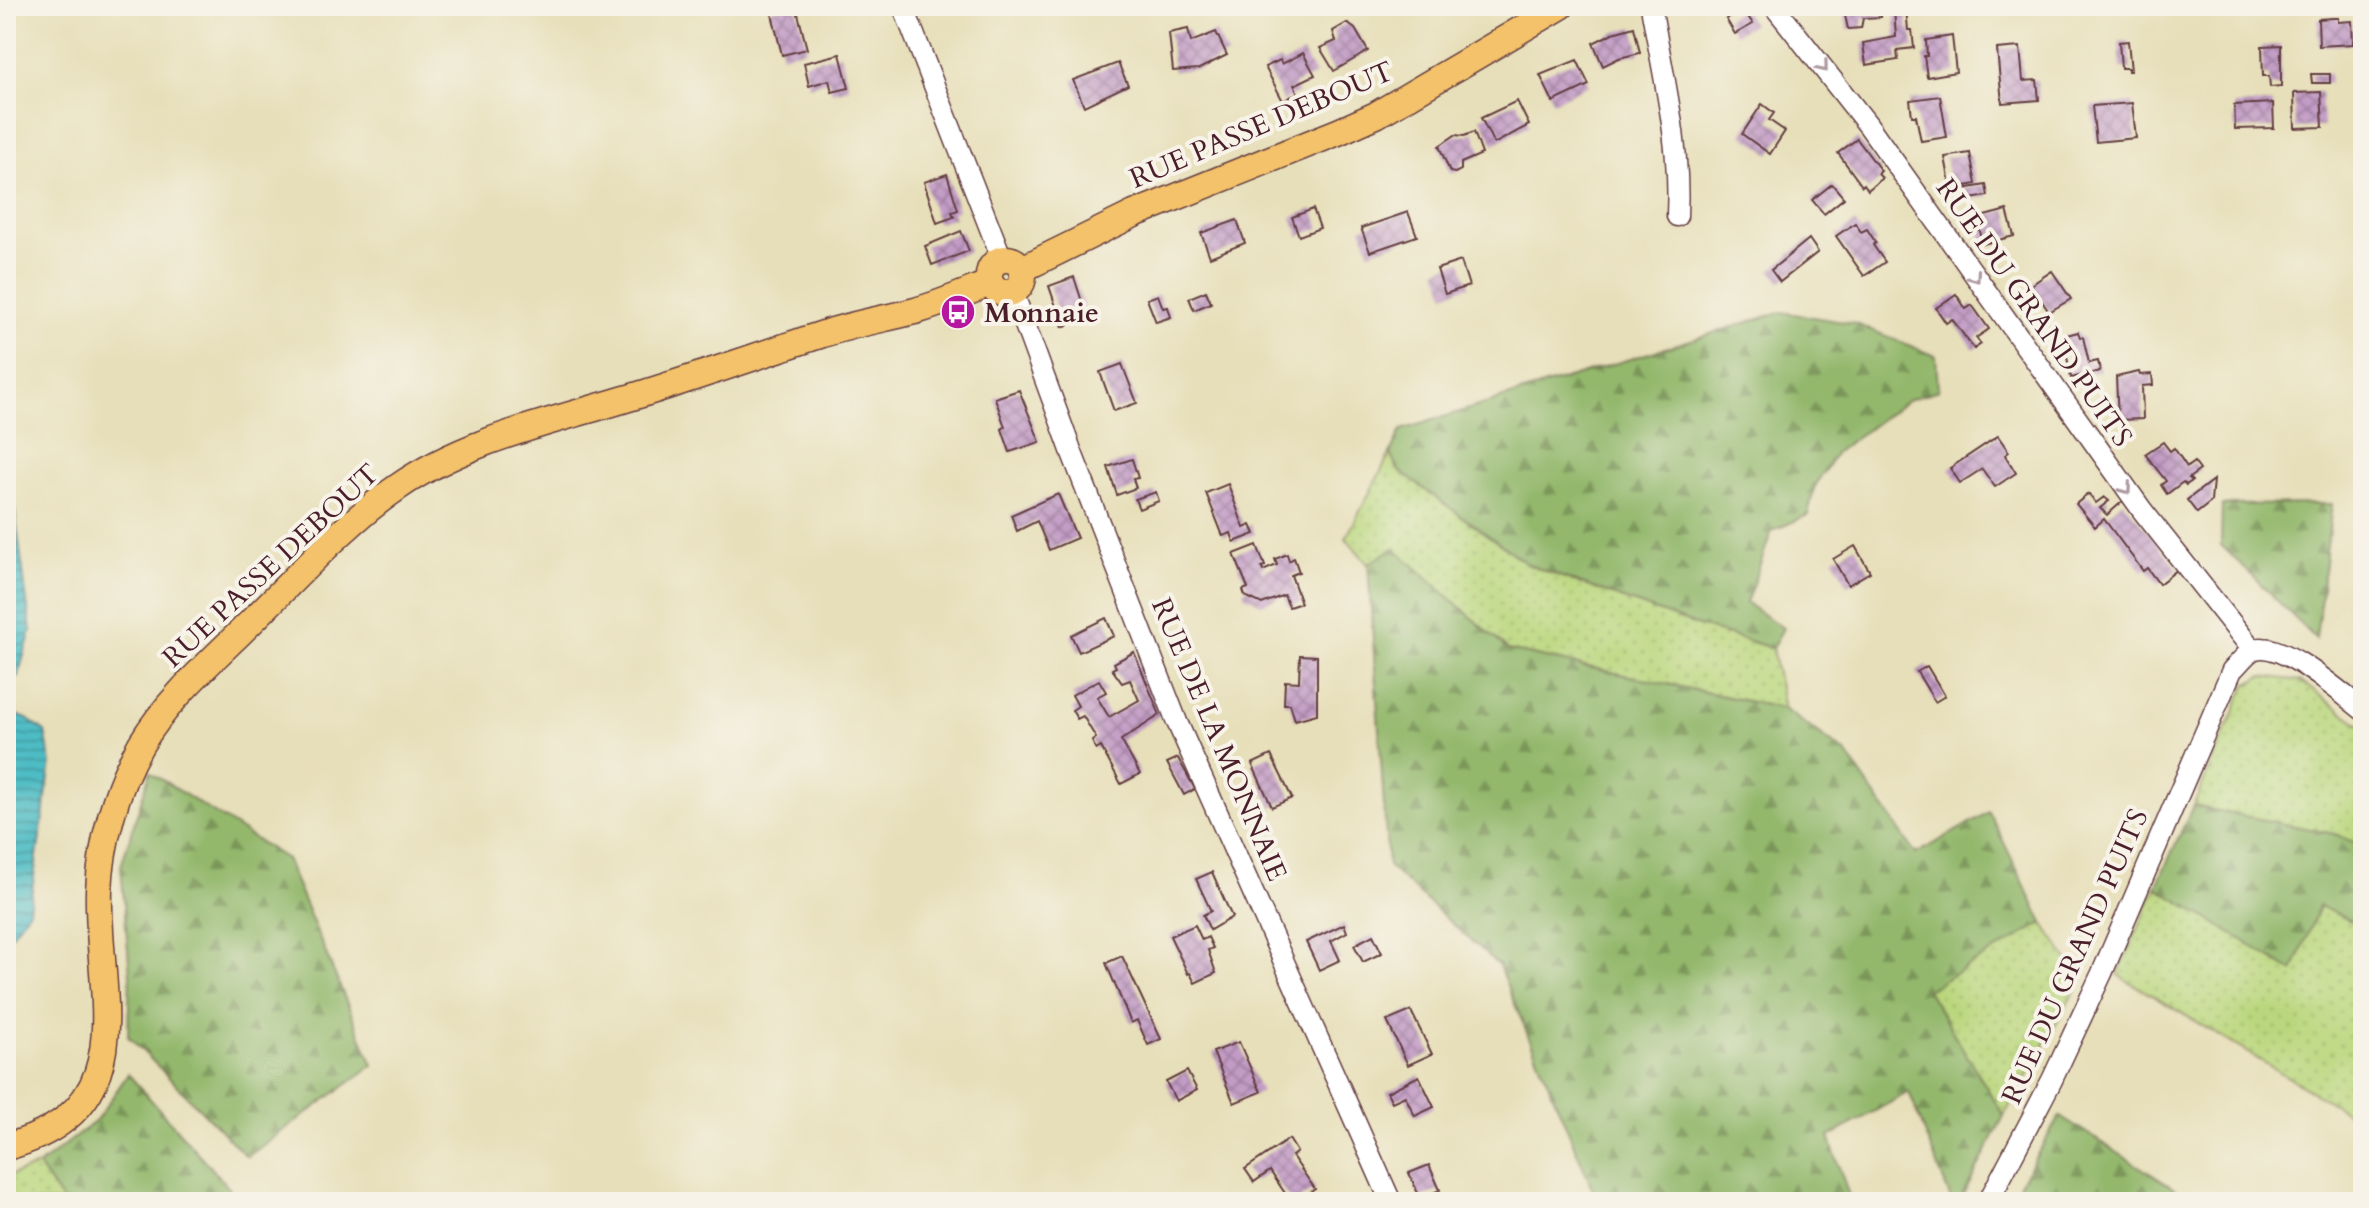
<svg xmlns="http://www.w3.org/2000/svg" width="2369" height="1208" font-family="Cardo,serif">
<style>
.grass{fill:url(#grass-dots);stroke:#827b54;stroke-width:2}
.forest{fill:url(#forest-firs);stroke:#6e6c4c;stroke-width:2}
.water{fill:url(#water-rules);stroke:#4c6e78;stroke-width:2}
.building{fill:url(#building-cross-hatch)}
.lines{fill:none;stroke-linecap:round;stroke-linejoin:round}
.minor-casing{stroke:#623c40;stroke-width:23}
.major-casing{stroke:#623c40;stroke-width:29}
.minor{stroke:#fff;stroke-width:20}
.major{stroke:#f4c26a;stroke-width:26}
.oneway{stroke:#ae9aa0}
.labels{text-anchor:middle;stroke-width:8;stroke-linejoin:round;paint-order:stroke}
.street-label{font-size:28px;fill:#4a1f2b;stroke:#f7f3e8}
.poi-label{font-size:28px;font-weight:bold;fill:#4a1f2b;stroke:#f7f3e8;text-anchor:start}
</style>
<defs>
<pattern id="grass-dots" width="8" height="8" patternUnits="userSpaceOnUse" patternTransform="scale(2)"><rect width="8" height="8" fill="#bad77d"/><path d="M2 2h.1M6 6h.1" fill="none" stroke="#a1b86c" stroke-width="1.8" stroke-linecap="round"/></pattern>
<pattern id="forest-firs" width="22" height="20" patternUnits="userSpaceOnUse" patternTransform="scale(2)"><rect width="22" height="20" fill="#93b86c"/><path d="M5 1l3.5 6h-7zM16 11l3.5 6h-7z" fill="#7a9559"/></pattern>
<pattern id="water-rules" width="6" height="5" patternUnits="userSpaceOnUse" patternTransform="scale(2)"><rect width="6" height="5" fill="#4dbcc4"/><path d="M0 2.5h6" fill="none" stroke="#42989f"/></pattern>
<pattern id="building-cross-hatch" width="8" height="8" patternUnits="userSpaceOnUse" patternTransform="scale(2)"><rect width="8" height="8" fill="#c39cc6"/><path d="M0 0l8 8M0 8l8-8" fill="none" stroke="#a07fa1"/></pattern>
</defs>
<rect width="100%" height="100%" fill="#f7f3e8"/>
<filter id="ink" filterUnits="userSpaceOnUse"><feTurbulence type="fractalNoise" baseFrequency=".0125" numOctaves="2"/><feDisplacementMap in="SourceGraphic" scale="16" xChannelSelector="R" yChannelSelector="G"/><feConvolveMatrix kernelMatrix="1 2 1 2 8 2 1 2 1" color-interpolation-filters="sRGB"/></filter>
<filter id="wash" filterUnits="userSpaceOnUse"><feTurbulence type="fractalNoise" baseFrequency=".006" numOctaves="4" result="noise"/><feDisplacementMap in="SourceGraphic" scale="32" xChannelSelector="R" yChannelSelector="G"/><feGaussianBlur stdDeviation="1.8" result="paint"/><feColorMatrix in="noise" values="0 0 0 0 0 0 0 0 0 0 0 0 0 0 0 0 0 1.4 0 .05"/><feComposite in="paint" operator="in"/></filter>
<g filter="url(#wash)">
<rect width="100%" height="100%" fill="#e7dfb9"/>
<g class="grass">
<path d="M1390 454 1398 470 1529 565 1693 624 1772 648 1784 709 1508 650 1395 549 1368 564 1346 538Z"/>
<path d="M2263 676 2300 681 2363 727V846L2334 834 2193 806 2246 685Z"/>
<path d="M2156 887 2293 971 2319 906 2363 926V1122L2118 975Z"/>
<path d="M2043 923 2081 980 2004 1116 1926 990Z"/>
<path d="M38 1166 63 1202H6V1177Z"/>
</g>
<g class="forest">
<path d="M1781 312 1856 324 1936 356 1938 390 1908 400 1836 452 1814 488 1808 515 1772 531 1746 603 1783 628 1772 648 1693 624 1529 565 1398 470 1390 454 1401 430Z"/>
<path d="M2332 504 2316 639 2221 545 2222 505Z"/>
<path d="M1394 548 1508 650 1784 709 1846 753 1916 854 1989 812 2043 923 1927 990 2004 1116 1960 1202H1952L1909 1092 1829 1137 1851 1202H1758L1756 1198 1748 1202H1598L1499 966 1388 866 1368 564Z"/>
<path d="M150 772 286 859 373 1065 247 1157 128 1036 130 975 121 866Z"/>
<path d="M2193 806 2335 834 2363 846V926L2319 906 2293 971 2156 887Z"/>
<path d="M128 1074 241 1202H63L38 1166 96 1121Z"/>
<path d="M2060 1116 2195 1202H2009Z"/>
</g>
<g class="water">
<path d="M6 445 31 631 18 676 6 685Z"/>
<path d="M6 711 27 719 45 732 51 763 29 910 12 935 6 937Z"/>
</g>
<g id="blocks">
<g class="building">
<path d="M786 6H796L807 49 782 55 771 10Z"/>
<path d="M1833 6H1881V17L1863 18 1861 28 1848 29 1844 11H1834Z"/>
<path d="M1906 8 1908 30H1912L1914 48 1897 50 1898 60 1866 65 1863 43 1896 37 1894 9Z"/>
<path d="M1743 9 1753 24 1735 34 1726 19Z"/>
<path d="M2333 18H2338V22L2352 21 2353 44 2319 46 2318 19Z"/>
<path d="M1347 23 1355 29 1368 51 1334 71 1320 48 1336 41 1333 31Z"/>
<path d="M1634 27 1640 53 1619 58 1603 66 1593 43 1613 33Z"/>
<path d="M1188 29 1191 42 1216 32 1227 55 1199 69 1173 71 1169 33Z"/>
<path d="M1952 36 1956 72 1927 77 1924 56H1927L1926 40Z"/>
<path d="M2128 41 2131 71H2128V68H2121L2119 42Z"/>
<path d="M2281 45V86L2270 87 2269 76H2263L2262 46Z"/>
<path d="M2020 47 2023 81 2037 80 2039 100 2002 103 1997 49Z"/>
<path d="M1303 53 1315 75 1294 85 1298 93 1283 101 1265 67 1280 60 1282 64Z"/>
<path d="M840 54 849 88 832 92 829 80 809 86 804 63Z"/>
<path d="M1577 60 1589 85 1553 102 1540 75Z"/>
<path d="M1118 63 1128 85 1084 106 1073 80Z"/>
<path d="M2311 74H2330V83H2312Z"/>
<path d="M2321 92 2323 127 2295 128 2294 93Z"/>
<path d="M1940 96 1947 137 1921 141 1916 116H1912L1910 100Z"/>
<path d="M1517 101 1529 125 1494 144 1481 118Z"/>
<path d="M2132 103 2136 138 2096 142 2092 106Z"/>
<path d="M2273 103 2274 128 2235 129 2234 105Z"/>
<path d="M1762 104 1774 113 1769 120 1785 131 1770 154 1742 134Z"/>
<path d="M1474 132 1482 154 1461 163V170L1455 173 1450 172 1439 146 1455 135 1464 136Z"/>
<path d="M1857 139 1881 171 1878 174 1882 178 1868 190 1864 184 1862 186 1838 153Z"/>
<path d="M1970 153 1976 184 1951 189 1945 157Z"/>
<path d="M947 174 958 210 952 212 954 217 937 223 924 182Z"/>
<path d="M1832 184 1844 198 1824 214 1812 200Z"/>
<path d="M1986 185 1988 196 1953 202 1951 191Z"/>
<path d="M1313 209 1320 228 1299 236 1292 217Z"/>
<path d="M2007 210 2014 236 1983 244 1977 218Z"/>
<path d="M1408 212 1417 236 1370 252 1361 228Z"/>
<path d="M1237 220 1245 243 1210 257 1201 233Z"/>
<path d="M1855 223 1861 232 1867 229 1876 243 1873 245 1885 262 1864 276 1836 236Z"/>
<path d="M961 231 969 251 932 265 925 246Z"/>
<path d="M1809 239 1818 252 1780 282 1771 270Z"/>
<path d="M1461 261 1469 286 1445 294 1437 269Z"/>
<path d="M2052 271 2071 299 2049 312 2031 285Z"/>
<path d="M1074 277 1087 317 1063 327 1049 286Z"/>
<path d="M1206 291 1211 303 1194 310 1189 298Z"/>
<path d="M1956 294 1966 309 1972 305 1989 329 1976 338 1981 344 1974 349 1952 319 1946 323 1936 308Z"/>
<path d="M1158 295 1163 308 1168 307 1171 317 1156 322 1147 299Z"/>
<path d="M2078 332 2080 337H2083L2089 363 2098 361 2100 371 2071 378 2063 336Z"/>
<path d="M1122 364 1137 403 1114 411 1100 372Z"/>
<path d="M2139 372 2140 375 2152 374 2153 385 2142 386 2143 419 2118 420 2116 377Z"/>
<path d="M1019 390 1040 442 1010 452 1002 429 1005 427 995 398Z"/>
<path d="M1998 436 2009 452 2005 455 2016 473 1995 487 1982 469 1960 483 1950 468Z"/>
<path d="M2163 442 2170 451 2174 448 2187 467 2194 462 2200 470 2189 478 2192 481 2186 485 2183 482 2167 494 2161 485 2166 481 2145 454Z"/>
<path d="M1132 459 1138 478 1133 479 1136 488 1117 495 1108 467Z"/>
<path d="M2213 480 2211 502 2197 513 2187 500Z"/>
<path d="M1228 484 1244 528 1251 525 1255 534 1234 542 1231 533 1223 536 1206 493Z"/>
<path d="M1156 492 1159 501 1139 509 1135 499Z"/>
<path d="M1058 494 1077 538 1049 550 1037 521 1017 531 1011 515Z"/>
<path d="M2088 494 2096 503 2104 497 2109 501 2100 508 2107 515 2123 501 2178 569 2159 584 2147 568 2143 571 2104 519 2095 527 2076 504Z"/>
<path d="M1257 545 1265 566 1261 567 1263 571 1277 565 1275 559 1287 554 1289 561 1294 558 1299 572 1291 575 1301 603 1289 607 1284 595 1262 604 1245 596 1243 590 1248 588 1234 554Z"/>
<path d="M1855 546 1870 572 1848 585 1833 559Z"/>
<path d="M1106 618 1114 636 1079 652 1071 635Z"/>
<path d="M1134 652 1160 715 1121 740 1140 774 1121 784 1101 747 1096 750 1092 741 1096 738 1083 716 1077 719 1072 710 1078 706 1072 695 1099 680 1106 692 1097 697 1109 717 1139 700 1130 680 1122 683 1112 669 1116 667 1114 663Z"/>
<path d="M1300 655 1317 656V714L1295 720 1290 704H1284L1285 681 1299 682Z"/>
<path d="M1927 666 1945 696 1935 702 1917 672Z"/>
<path d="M1271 755 1292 798 1272 807 1252 764Z"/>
<path d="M1178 758 1195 789 1184 795 1167 763Z"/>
<path d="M1212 872 1232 917 1210 930 1203 915 1211 911 1196 879Z"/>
<path d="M1344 924 1347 932 1331 941 1340 960 1319 970 1306 942Z"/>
<path d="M1195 925 1202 940 1208 937 1213 948 1208 950 1216 973 1195 983 1190 973 1188 974 1170 936Z"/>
<path d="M1373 935 1382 953 1363 962 1354 945Z"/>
<path d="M1122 956 1161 1039 1148 1045 1137 1020 1131 1023 1106 963Z"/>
<path d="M1411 1011 1432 1054 1408 1065 1387 1021Z"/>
<path d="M1239 1042 1261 1092 1234 1103 1213 1052Z"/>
<path d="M1187 1071 1197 1090 1176 1101 1166 1082Z"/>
<path d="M1419 1076 1434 1107 1415 1116 1405 1096 1392 1102 1387 1092Z"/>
<path d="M1289 1139 1297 1152 1292 1156 1315 1189 1295 1202H1291L1270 1171 1254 1182 1245 1169Z"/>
<path d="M1429 1165 1440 1190 1420 1198 1409 1173Z"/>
</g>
</g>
</g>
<g filter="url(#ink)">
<use href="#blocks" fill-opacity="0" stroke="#623c40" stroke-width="2"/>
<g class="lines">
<g class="minor-casing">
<g id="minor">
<path d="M903 6 1002 259"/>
<path d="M1651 6C1663 75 1681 145 1677 216"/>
<path d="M1774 6 1868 125 2142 510 2252 649"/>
<path d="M1013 292 1072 453 1177 722 1391 1202"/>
<path d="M1988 1202 2052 1080 2102 973 2232 670C2239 664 2247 652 2255 649 2282 640 2342 694 2363 710"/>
</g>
</g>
<g class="major-casing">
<g id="major">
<circle cx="1006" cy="276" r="17"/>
<path d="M1022 269 1134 214 1338 132 1376 115 1561 6"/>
<path d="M6 1147C146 1109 96 996 99 891 101 842 116 787 141 744 169 697 214 659 253 620 299 575 344 524 398 487 464 441 546 423 622 400 689 380 756 356 823 334 853 324 884 319 915 311 941 304 965 293 990 283"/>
</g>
</g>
<use href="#minor" class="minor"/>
<use href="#major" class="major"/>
</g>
<defs><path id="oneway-chevron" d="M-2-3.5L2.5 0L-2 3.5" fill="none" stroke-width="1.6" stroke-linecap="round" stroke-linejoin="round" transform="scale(2)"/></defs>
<g class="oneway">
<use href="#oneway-chevron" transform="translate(1823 67) rotate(51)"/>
<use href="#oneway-chevron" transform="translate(1975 277) rotate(55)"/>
<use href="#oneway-chevron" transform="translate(2126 489) rotate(54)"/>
</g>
</g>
<defs>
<g id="bus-disc" transform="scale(1.8)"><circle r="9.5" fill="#b5179e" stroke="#f7f3e8"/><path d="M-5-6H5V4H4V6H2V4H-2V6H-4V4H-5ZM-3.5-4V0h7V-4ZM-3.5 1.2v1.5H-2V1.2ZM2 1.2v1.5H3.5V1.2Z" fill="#fff"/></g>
</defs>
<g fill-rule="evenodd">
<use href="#bus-disc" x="958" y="312"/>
</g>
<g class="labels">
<g class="street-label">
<text transform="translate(1261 124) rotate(-23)" y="10">RUE PASSE DEBOUT</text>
<text transform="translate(2035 312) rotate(55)" y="10">RUE DU GRAND PUITS</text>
<text transform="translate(270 565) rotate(-43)" y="10">RUE PASSE DEBOUT</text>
<text transform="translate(1220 739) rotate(67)" y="10">RUE DE LA MONNAIE</text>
<text transform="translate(2074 956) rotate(-66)" y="10">RUE DU GRAND PUITS</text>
</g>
<g class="poi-label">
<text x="984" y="322">Monnaie</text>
</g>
</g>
<rect width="2369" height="1208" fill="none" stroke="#f7f3e8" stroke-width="32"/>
</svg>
